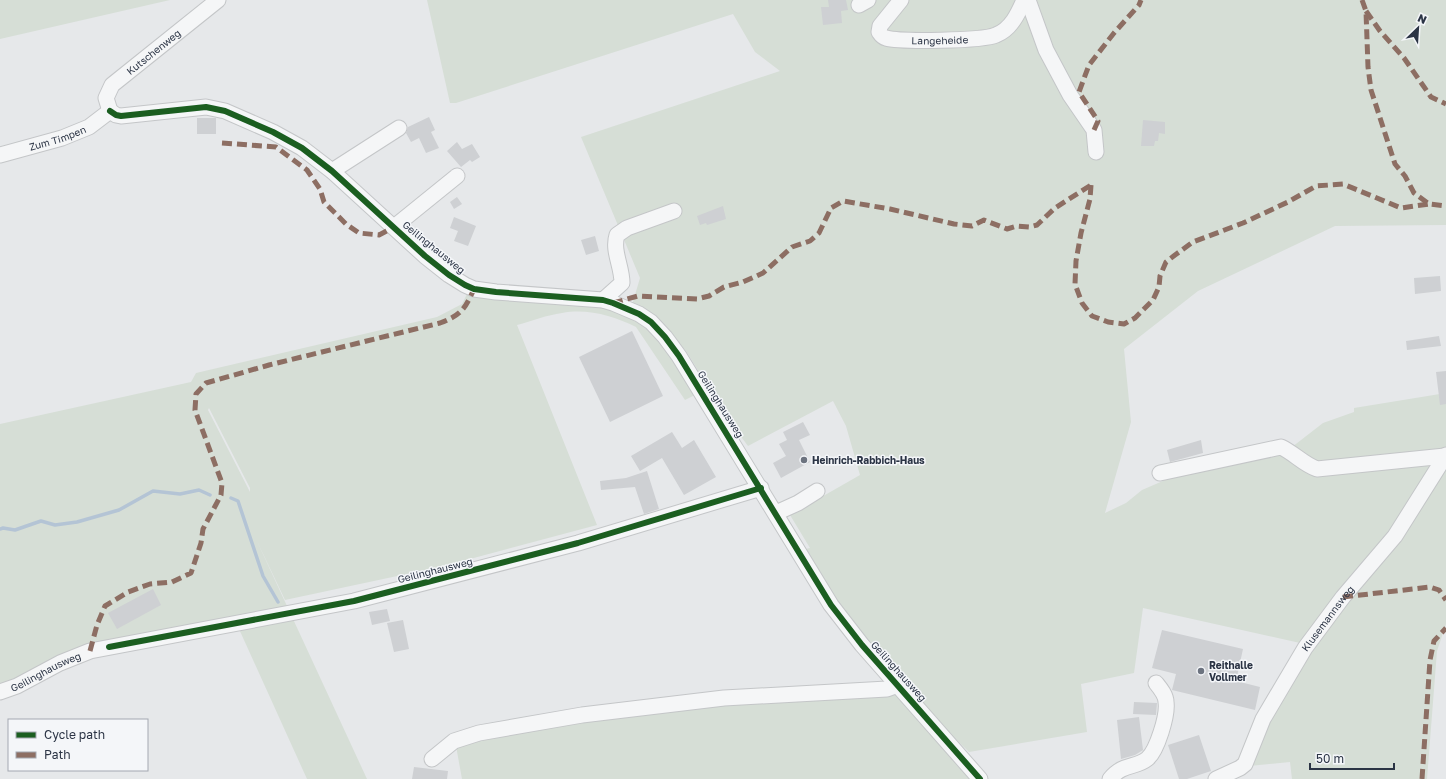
<svg xmlns="http://www.w3.org/2000/svg" width="1446" height="779" font-family="'Golos Text',sans-serif">
<style>
.green{fill:#d6ded6;fill-rule:evenodd}
.lines{fill:none;stroke-linecap:round;stroke-linejoin:round}
.stream{stroke:#b4c4d5;stroke-width:3.5}
.building{fill:#ced0d3}
.minor-casing{stroke:#c4c6c8;stroke-width:17}
.minor{stroke:#f5f6f7;stroke-width:15}
.quiet{stroke:#8d6e63;stroke-width:5;stroke-dasharray:10 5;stroke-linecap:butt}
.cycleway-casing{stroke:#f4f6f9;stroke-width:8}
.cycleway{stroke:#1b5e20;stroke-width:6}
.poi-dot{fill:#6c737f;stroke:#f4f6f9;stroke-width:1.5}
.labels{text-anchor:middle;stroke-width:3;stroke-linejoin:round;paint-order:stroke}
.street-label{font-size:10px;fill:#2b3445;stroke:#f4f6f9}
.poi-label{font-size:10px;font-weight:bold;fill:#2b3445;stroke:#f4f6f9;text-anchor:start}
</style>
<rect width="100%" height="100%" fill="#e6e8ea"/>
<g class="green">
<path d="M0 0H170L0 39Z"/>
<path d="M427 0H1446V225L1335 226 1198 291 1124 349 1131 422 1105 513 1126 503 1142 490 1186 471 1292 447 1323 423 1354 412V408L1446 393V624L1437 651 1427 779H1292L1290 762 1249 766 1280 698 1309 645 1143 608 1134 673 1081 684 1087 732 969 752 898 683 863 645 801 550 810 548 790 515 860 475 846 426 833 401 748 446 730 422 686 351 668 331 632 305 640 278 581 137 780 71 755 52 733 14 456 103H450Z"/>
<path d="M468 292 602 303 648 322 699 393 685 400 636 327C614 316 587 308 562 313 547 315 532 321 517 325L597 525 444 566 285 600 256 539 367 779H307L239 629 77 658 0 695V424L191 382 196 373 437 317 462 304ZM209 408 250 488V492L208 410Z"/>
<path d="M898 687 972 779H462L456 746 468 741 576 718Z"/>
</g>
<g class="lines">
<g class="stream">
<path d="M231 498 238 501 263 576 278 602"/>
<path d="M0 529 3 528 15 530 41 521 55 525 77 522 119 510 153 491 180 494 199 490 210 495"/>
</g>
</g>
<g class="building">
<path d="M828 0H846L848 10 841 11 842 23 823 25 821 7H829Z"/>
<path d="M429 117 435 130 431 132 439 148 426 153 419 138 411 142 406 133 408 127Z"/>
<rect x="197" y="118" width="19" height="16"/>
<path d="M1143 120 1165 122V134L1159 133 1158 141H1155L1154 146H1141Z"/>
<path d="M457 142 462 149 472 144 480 157 472 162 470 160 461 167 447 151Z"/>
<path d="M457 197 462 204 454 209 450 202Z"/>
<path d="M723 206 726 219 707 225 706 223 700 225 697 216Z"/>
<path d="M454 217 476 226 468 246 454 241 458 231 450 228Z"/>
<path d="M595 236 599 251 586 255 581 240Z"/>
<path d="M1440 276 1441 291 1415 294 1414 278Z"/>
<path d="M632 331 663 396 610 422 579 357Z"/>
<path d="M1439 336 1441 346 1407 350 1406 341Z"/>
<path d="M1446 371V404L1440 405 1436 372Z"/>
<path d="M803 422 810 435 799 440 810 462 781 478 773 463 786 456 779 444 787 440 783 432Z"/>
<path d="M672 432 682 448 694 440 716 477 684 495 662 458 640 471 631 456Z"/>
<path d="M1201 440 1203 453 1170 462 1167 450Z"/>
<path d="M647 471 659 509 644 514 635 487 601 490 600 481 626 478Z"/>
<path d="M153 589 161 605 117 629 108 613Z"/>
<path d="M387 609 390 621 372 625 369 612Z"/>
<path d="M403 620 409 649 394 652 387 623Z"/>
<path d="M1162 630 1243 649 1236 681 1260 687 1255 710 1172 690 1176 674 1152 668Z"/>
<path d="M1134 702 1157 703 1156 715 1133 714Z"/>
<path d="M1139 717 1143 750 1135 755 1121 759 1117 720Z"/>
<path d="M1199 735 1211 771 1187 779H1179L1168 745Z"/>
<path d="M414 767 448 771 447 779H412Z"/>
</g>
<g class="lines">
<g class="minor-casing">
<g id="minor">
<path id="s1" d="M901 0 880 26 879 32C881 35 882 37 886 38 900 42 982 41 996 35 1011 29 1018 14 1024 0"/>
<path d="M1028 0 1046 50 1070 95 1094 130 1096 152"/>
<path d="M859 5 868 0"/>
<path d="M110 111 116 115 121 116 206 107 225 111 273 132 302 148 332 171 425 256 449 275 465 285 474 289 496 292 603 300 613 303 639 314 651 322 665 337 679 356 831 605 862 645 980 779"/>
<path id="s2" d="M110 111 106 98 112 85 218 0"/>
<path id="s3" d="M0 155 62 138 89 127 110 111"/>
<path d="M332 171 399 128"/>
<path d="M394 227 457 176"/>
<path d="M603 300 622 283C622 266 612 251 617 235L627 228 674 211"/>
<path d="M1160 473 1281 447C1294 453 1303 464 1317 469L1445 456"/>
<path d="M776 513 798 503 817 491"/>
<path id="s4" d="M0 692 17 686 60 663 90 651 354 601 578 543 761 488"/>
<path d="M432 759 454 741 479 733 582 715 724 698 887 689 898 685"/>
<path d="M1110 779C1123 763 1136 768 1147 759 1157 751 1168 715 1166 702 1166 695 1160 688 1156 683"/>
<path id="s5" d="M1216 779 1240 768 1245 764 1263 719 1305 648 1343 597 1395 536 1446 455"/>
</g>
</g>
<use href="#minor" class="minor"/>
<g class="quiet">
<path d="M1362 0 1366 11 1368 67 1371 90 1395 164 1405 176 1414 193 1429 204 1446 206"/>
<path d="M1366 11 1380 31 1404 58 1431 97 1446 104"/>
<path d="M1094 130 1098 121 1079 92 1089 65 1114 33 1139 5 1141 0"/>
<path d="M222 143 276 147 307 170 320 189 324 202 346 224 359 233 379 235 394 227"/>
<path d="M1091 185 1090 199 1081 233 1076 261 1075 284 1082 303 1092 316 1108 322 1124 324 1135 318 1153 300 1159 287 1160 276 1166 262 1175 255 1193 242 1243 223 1288 202 1316 186 1343 184 1401 208 1429 204"/>
<path d="M613 303 638 296 697 299 709 296 724 287 743 282 763 273 792 247 810 241 819 233 831 208 843 201 890 209 954 224 972 226 984 220 1007 229 1017 226 1029 227 1037 225 1055 208 1091 185"/>
<path d="M1343 597 1430 587 1439 590 1446 600"/>
<path d="M90 651 97 625 105 606 128 592 150 584 172 582 191 573 201 543 203 529 221 495 222 483 195 410 196 394 206 383 269 365 440 323C461 315 465 309 474 289"/>
<path d="M1422 779 1430 660 1434 641 1446 628"/>
</g>
<g class="cycleway-casing">
<g id="cycleway">
<path d="M110 111 116 115 121 116 206 107 225 111 273 132 302 148 332 171 425 256 449 275 465 285 474 289 496 292 603 300 613 303 639 314 651 322 665 337 679 356 831 605 862 645 980 779"/>
<path d="M109 647 354 601 578 543 761 488"/>
</g>
</g>
<use href="#cycleway" class="cycleway"/>
</g>
<g class="poi-dot">
<circle cx="804" cy="460" r="4"/>
<circle cx="1201" cy="671" r="4"/>
</g>
<g class="labels">
<g class="street-label">
<text dy="4" stroke="none"><textPath href="#s1" startOffset="103">Langeheide</textPath></text>
<text dy="4" stroke="none"><textPath href="#s2" startOffset="81">Kutschenweg</textPath></text>
<text dy="4" stroke="none"><textPath href="#s3" startOffset="60">Zum Timpen</textPath></text>
<text transform="translate(434 247) rotate(39)" y="4">Geilinghausweg</text>
<text transform="translate(721 404) rotate(58)" y="4">Geilinghausweg</text>
<text transform="translate(435 570) rotate(-14)" y="4">Geilinghausweg</text>
<text dy="4" stroke="none"><textPath href="#s5" startOffset="201">Klusemannsweg</textPath></text>
<text transform="translate(899 671) rotate(48)" y="4">Geilinghausweg</text>
<text dy="4" stroke="none"><textPath href="#s4" startOffset="50">Geilinghausweg</textPath></text>
</g>
<g class="poi-label">
<text x="812" y="464">Heinrich-Rabbich-Haus</text>
<text x="1209" y="669">Reithalle<tspan x="1209" dy="12">Vollmer</tspan></text>
</g>
</g>
<rect x="8" y="719" width="140" height="52" fill="#f4f6f9" stroke="#a4a8b1"/>
<rect x="16" y="732" width="20" height="6" fill="#1b5e20" stroke="#a4a8b1"/>
<text x="44" y="739" font-size="12" fill="#2b3445">Cycle path</text>
<rect x="16" y="752" width="20" height="6" fill="#8d6e63" stroke="#a4a8b1"/>
<text x="44" y="759" font-size="12" fill="#2b3445">Path</text>
<g transform="translate(1418 28) rotate(25)" stroke="#f4f6f9" stroke-width="3" paint-order="stroke">
<path d="M0-3L7 15L0 10L-7 15Z" fill="#2b3445"/>
<text y="-6" font-size="11" font-weight="bold" text-anchor="middle" fill="#2b3445">N</text>
</g>
<path d="M1310 763v6h84v-6" fill="none" stroke="#2b3445" stroke-width="2"/>
<text x="1316" y="763" font-size="12" fill="#2b3445" stroke="#f4f6f9" stroke-width="3" paint-order="stroke">50 m</text>
</svg>
